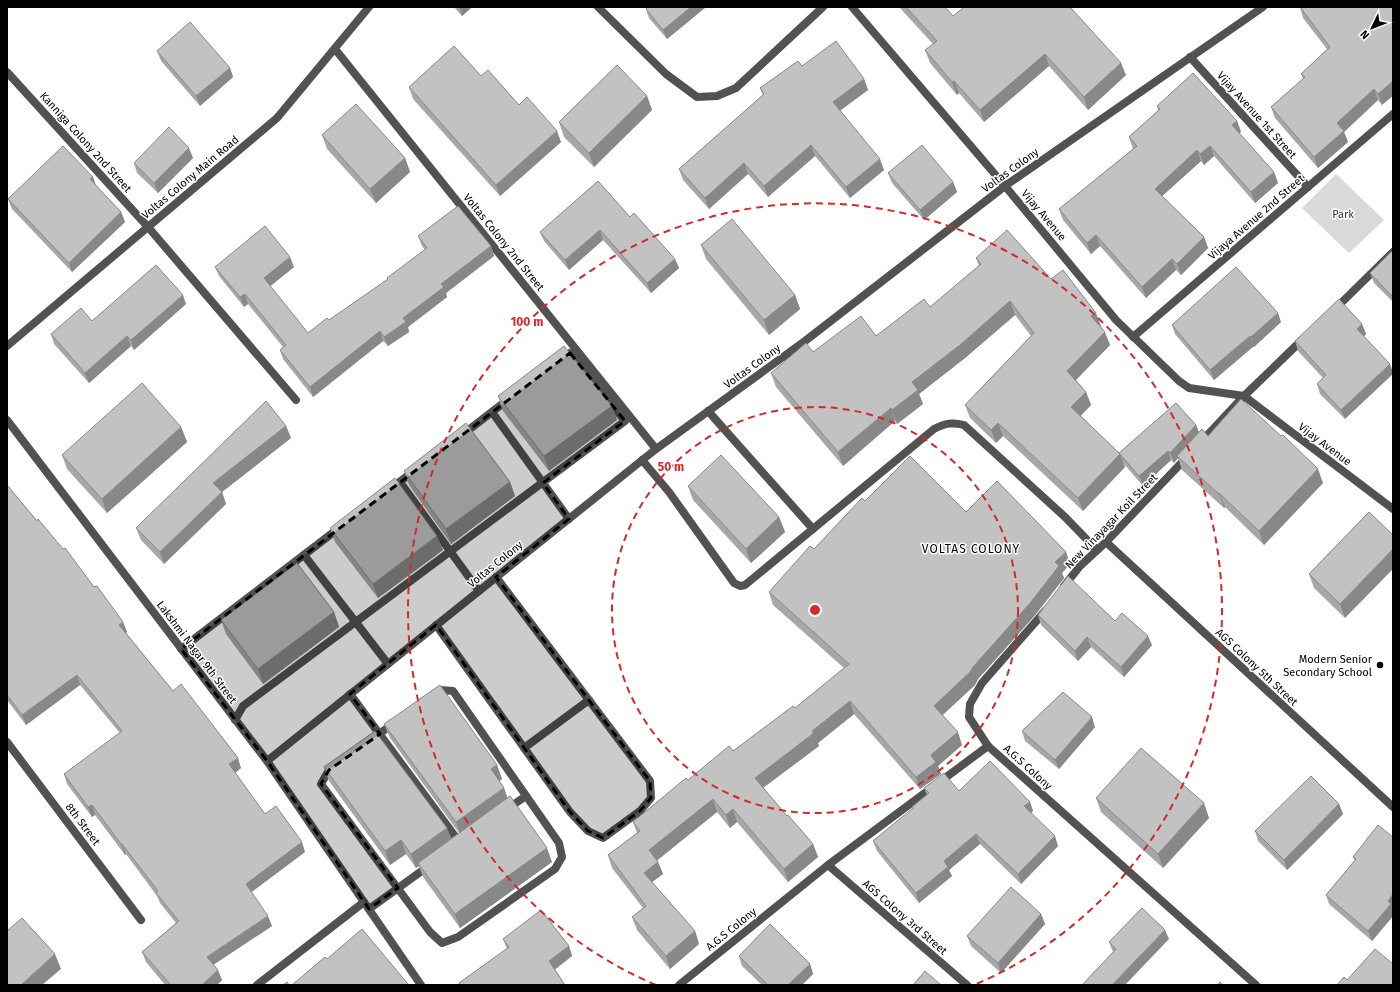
<svg xmlns="http://www.w3.org/2000/svg" width="1400" height="992" font-family="'Fira Sans',sans-serif">
<style>
.green{fill:#d9d9d9}
.lines{fill:none;stroke-linecap:round;stroke-linejoin:round}
.street{stroke:#525252;stroke-width:8}
.wall{fill:#a7a7a7}
.shaded-wall{fill:#888}
.building{fill:#c2c2c2;stroke:#888}
.marked{fill:#000;fill-opacity:0.2;stroke:#000;stroke-width:3;stroke-dasharray:8 5;stroke-linejoin:round}
.ring{fill:none;stroke:#d62828;stroke-width:2;stroke-dasharray:7 5}
.poi-dot{fill:#000;stroke:#fff;stroke-width:1.5}
.labels{text-anchor:middle;stroke-width:3;stroke-linejoin:round;paint-order:stroke}
.street-label{font-size:11px;fill:#000;stroke:#fff}
.park-label{font-size:11px;fill:#303030;stroke:#fff}
.poi-label{font-size:11px;fill:#000;stroke:#fff;text-anchor:end}
.neighbourhood-label{font-size:12px;letter-spacing:1px;fill:#000;stroke:#fff}
.centre{fill:#d62828;stroke:#fff;stroke-width:2}
.ring-label{font-size:12px;text-anchor:middle;font-weight:bold;fill:#d62828;stroke:#fff;stroke-width:3;stroke-linejoin:round;paint-order:stroke}
</style>
<rect width="100%" height="100%" fill="#fff"/>
<path class="green" d="M1336 174 1384 220 1349 253 1302 208Z"/>
<g class="lines">
<g class="street">
<path d="M598 7 666 74 697 97 717 96 736 88 823 7"/>
<path d="M852 7 1005 186 1116 320 1179 381 1189 388 1244 396 1393 509"/>
<path d="M335 49 656 449"/>
<path d="M1190 57 1308 187"/>
<path d="M7 72 148 227 296 400"/>
<path d="M1335 309 1393 252"/>
<path d="M1133 337 1393 114"/>
<path d="M7 346 277 118 369 7"/>
<path d="M708 411 813 529"/>
<path d="M492 412 569 519"/>
<path d="M7 420 267 761 421 985"/>
<path d="M462 435 510 398"/>
<path d="M1200 443 1244 396 1303 339"/>
<path d="M642 460 669 492 734 583 740 586 745 585 934 429C945 423 953 422 964 425L1065 517 1097 550"/>
<path d="M400 482 479 591"/>
<path d="M390 489 414 471"/>
<path d="M1106 542 1393 807"/>
<path d="M304 555 388 664"/>
<path d="M1064 586 1080 566 1106 542 1187 457"/>
<path d="M436 625 570 812 588 831 603 838 640 811 651 798 650 781 496 577"/>
<path d="M181 649 339 528"/>
<path d="M440 690 453 691 559 843 562 857 555 869 458 937 442 943 430 932 321 784 329 770Z"/>
<path d="M350 694 460 843"/>
<path d="M235 720 243 706 625 421 570 353 561 360"/>
<path d="M7 742 141 920"/>
<path d="M988 746 969 717 970 704 982 683 1046 610"/>
<path d="M524 748 589 700"/>
<path d="M267 761 656 449 805 341 1005 186 1263 7"/>
<path d="M507 809 526 796"/>
<path d="M828 865 967 985"/>
<path d="M369 909 430 865"/>
<path d="M257 985 364 902"/>
<path d="M679 985 828 865 988 746 1256 985"/>
</g>
</g>
<g class="wall">
<path d="M454 7H472L462 16Z"/>
<path d="M706 7 667 39 649 18 646 9Z"/>
<path d="M899 7H945L953 16 1126 75 1088 110 1049 66 984 122 959 93 957 95 930 63 925 50 933 44Z"/>
<path d="M1300 7H1391L1382 105 1378 100 1344 132 1348 142 1318 168 1275 118 1271 107 1303 79 1301 74 1327 49 1303 18Z"/>
<path d="M157 51 230 68 233 77 200 106 161 61Z"/>
<path d="M802 66 864 79 868 90 840 110 884 170 850 198 815 156 768 197 748 174 709 209 683 180 679 169 763 95 760 88Z"/>
<path d="M481 76 519 105 561 142 500 196 413 99 409 87Z"/>
<path d="M647 96 652 110 594 167 564 137 559 122Z"/>
<path d="M1157 106 1237 121 1241 132 1239 133 1274 172 1278 183 1255 203 1214 156 1204 165 1201 161 1162 196 1204 237 1208 248 1181 275 1176 270 1146 298 1100 246 1091 254 1063 220 1059 209 1133 149 1129 137 1158 111Z"/>
<path d="M322 135 405 158 410 172 376 203 327 149Z"/>
<path d="M193 158 158 193 137 173 134 163Z"/>
<path d="M888 173 953 182 957 192 924 220 892 183Z"/>
<path d="M93 177 96 186 121 212 125 222 72 272 12 209 8 199Z"/>
<path d="M630 217 675 259 679 268 651 293 603 240 569 270 544 241 540 232Z"/>
<path d="M418 236 491 246 494 256 446 293 447 297 408 327 409 332 388 346 383 341 313 397 283 359 280 350 283 347 248 304 244 307 219 276 215 267H294L270 286 308 333 329 320 388 280 387 278 425 250 422 246Z"/>
<path d="M701 245 795 295 800 309 769 335 706 259Z"/>
<path d="M1393 250V302L1374 283 1370 273Z"/>
<path d="M976 258 1051 279 1101 326 1110 345 1076 380 1086 392 1091 405 1081 416 1119 453 1196 425 1199 432 1323 483 1264 545 1225 507 1224 508 1182 470 1178 458 1174 463 1171 460 1143 486 1124 464 1125 467 1083 511 1003 436 996 443 970 418 965 405 1031 336 1015 315 965 358 919 394 923 404 897 424 895 421 843 466 776 387 771 373 813 352 876 336 930 307 979 266Z"/>
<path d="M186 304 134 350 131 346 89 383 54 344 51 334 92 321Z"/>
<path d="M1281 322 1254 347V346L1214 380 1175 334 1172 325Z"/>
<path d="M1362 324 1366 334 1364 336 1345 419 1320 394 1317 384 1323 378 1298 351 1295 341Z"/>
<path d="M498 396 612 406 617 420 549 471 503 411Z"/>
<path d="M286 426 291 438 222 492 226 504 164 564 141 540 136 528Z"/>
<path d="M181 427 187 442 107 513 67 469 62 455Z"/>
<path d="M404 471 510 482 515 496 451 544 409 485Z"/>
<path d="M7 485 37 521 123 622 127 632 126 633 173 691 241 768 235 773 265 814 305 852 251 892 272 926 213 965 222 980 217 985H165L146 962 142 952 176 923 160 903 157 896 126 854 125 855 95 815 92 817 67 784 64 774 120 733 80 685 26 725 7 700Z"/>
<path d="M688 486 779 517 785 532 751 563 693 500Z"/>
<path d="M865 501 966 512 1066 552 1070 564 1062 573 1064 578 1036 614 978 679 975 685 943 715 962 745 938 766 941 774 920 789 854 714 818 743 819 746 763 788 787 816 813 844 818 857 788 882 737 822 730 828 717 812 657 860 663 874 652 882 695 931 699 944 670 969 637 930 632 917 643 908 612 868 608 855 637 833 633 822 688 780 733 751 795 708 844 668 773 605 769 592Z"/>
<path d="M1369 512 1345 618 1314 588 1309 574Z"/>
<path d="M330 528 443 550 378 598 335 542Z"/>
<path d="M334 612 339 627 263 684 226 634 221 620Z"/>
<path d="M1038 615 1115 621 1152 645 1124 677 1091 647 1078 661 1041 625Z"/>
<path d="M384 724 497 765 502 779 499 781 504 788 507 798 552 862 460 928 423 877 419 866 416 868 406 854 390 865 329 781 324 767 447 828 451 839 459 833 390 738Z"/>
<path d="M1095 727 1059 769 1025 741 1022 731Z"/>
<path d="M924 788 959 791 1030 802 1033 811 1031 813 1058 846 1021 884 980 844 949 870 952 876 919 903 877 851 873 841 913 809 912 807 927 795Z"/>
<path d="M1096 798 1209 818 1163 868 1101 812Z"/>
<path d="M1339 804 1343 814 1287 870 1258 841 1255 831Z"/>
<path d="M1393 837V916L1372 941 1329 904 1326 895 1355 861 1353 857Z"/>
<path d="M1041 914 1045 924 1001 973 971 946 967 936Z"/>
<path d="M503 939 569 946 572 956 555 969 565 985H460L459 983 507 949Z"/>
<path d="M1169 939 1113 952 1109 942Z"/>
<path d="M739 956 810 964 813 974 802 985H762L742 966Z"/>
</g>
<g class="shaded-wall">
<path d="M459 7H472L462 16Z"/>
<path d="M691 7H706L667 39 663 30Z"/>
<path d="M1045 54 1049 66 984 122 980 110Z"/>
<path d="M1121 63 1126 75 1088 110 1084 97Z"/>
<path d="M230 68 233 77 200 106 196 96Z"/>
<path d="M864 79 868 90 837 113 833 102Z"/>
<path d="M954 81 959 93 957 95 952 82Z"/>
<path d="M1393 81V96L1382 105 1378 94Z"/>
<path d="M1374 89 1378 100 1344 132 1348 142 1318 168 1314 157 1337 123Z"/>
<path d="M647 96 652 110 594 167 589 153Z"/>
<path d="M1237 121 1241 132 1236 136 1232 125Z"/>
<path d="M557 131 561 142 500 196 496 185Z"/>
<path d="M811 145 815 156 768 197 764 186Z"/>
<path d="M1210 146 1214 156 1204 165 1200 154Z"/>
<path d="M189 148 193 158 158 193 154 183Z"/>
<path d="M1197 150 1201 161 1159 199 1155 189Z"/>
<path d="M405 158 410 172 376 203 370 189Z"/>
<path d="M880 159 884 170 850 198 846 187Z"/>
<path d="M744 163 748 174 709 209 705 198Z"/>
<path d="M1274 172 1278 183 1255 203 1251 192Z"/>
<path d="M93 177 96 186 90 179Z"/>
<path d="M953 182 957 192 924 220 920 210Z"/>
<path d="M121 212 125 222 72 272 69 263Z"/>
<path d="M600 230 603 240 569 270 565 260Z"/>
<path d="M1096 235 1100 246 1091 254 1087 243Z"/>
<path d="M1204 237 1208 248 1181 275 1177 264Z"/>
<path d="M491 246 494 256 446 293 447 297 408 327 409 332 388 346 384 337 403 318 441 284Z"/>
<path d="M290 257 294 267 268 288 264 278Z"/>
<path d="M675 259 679 268 651 293 647 283Z"/>
<path d="M1172 259 1176 270 1146 298 1142 287Z"/>
<path d="M245 294 248 304 244 307 240 297Z"/>
<path d="M183 295 186 304 134 350 131 340Z"/>
<path d="M795 295 800 309 769 335 764 320Z"/>
<path d="M1010 301 1015 315 965 358 919 394 923 404 897 424 892 410 912 382Z"/>
<path d="M1096 313 1101 326 1096 330 1091 316Z"/>
<path d="M1278 313 1281 322 1254 347 1251 337Z"/>
<path d="M1362 324 1366 334 1361 339 1357 329Z"/>
<path d="M380 331 383 341 313 397 310 387Z"/>
<path d="M1105 332 1110 345 1072 384 1067 371Z"/>
<path d="M127 336 131 346 89 383 85 373Z"/>
<path d="M1250 336 1254 346 1214 380 1210 370Z"/>
<path d="M1390 364 1393 372V374L1345 419 1341 410Z"/>
<path d="M1086 392 1091 405 1076 420 1071 407Z"/>
<path d="M612 406 617 420 549 471 544 456Z"/>
<path d="M891 408 895 421 843 466 838 452Z"/>
<path d="M998 423 1003 436 996 443 991 430Z"/>
<path d="M1196 425 1200 435 1177 456 1178 458 1174 463 1170 453Z"/>
<path d="M286 426 291 438 222 492 226 504 164 564 160 552 213 483Z"/>
<path d="M181 427 187 442 107 513 102 499Z"/>
<path d="M1168 451 1171 460 1143 486 1139 476Z"/>
<path d="M1120 454 1125 467 1083 511 1078 498Z"/>
<path d="M1318 469 1323 483 1264 545 1259 531Z"/>
<path d="M510 482 515 496 451 544 446 529Z"/>
<path d="M1219 493 1225 507 1224 508 1219 494Z"/>
<path d="M779 517 785 532 751 563 746 549Z"/>
<path d="M437 536 443 550 378 598 373 584Z"/>
<path d="M1393 549V569L1345 618 1340 604Z"/>
<path d="M1066 552 1070 564 1062 573 1064 578 1036 614 978 679 975 685 939 718 934 706 973 667 1055 562Z"/>
<path d="M334 612 339 627 263 684 258 669Z"/>
<path d="M123 622 127 632 123 635 119 625Z"/>
<path d="M1148 636 1152 645 1124 677 1121 667Z"/>
<path d="M1087 637 1091 647 1078 661 1075 651Z"/>
<path d="M77 675 80 685 26 725 22 715Z"/>
<path d="M850 701 854 714 818 743 819 746 760 790 755 778Z"/>
<path d="M1092 717 1095 727 1059 769 1055 760Z"/>
<path d="M958 732 962 745 938 766 941 774 920 789 916 777 932 754Z"/>
<path d="M238 758 241 768 233 775 229 764Z"/>
<path d="M497 765 502 779 496 784 491 769Z"/>
<path d="M504 788 509 802 461 836 456 822Z"/>
<path d="M713 799 717 812 654 863 649 850Z"/>
<path d="M1030 802 1033 811 1028 816 1024 806Z"/>
<path d="M1204 803 1209 818 1163 868 1158 854Z"/>
<path d="M1339 804 1343 814 1287 870 1284 860Z"/>
<path d="M92 805 95 815 92 817 88 807Z"/>
<path d="M733 809 737 822 730 828 726 815Z"/>
<path d="M447 828 453 842 418 863 419 866 416 868 411 854Z"/>
<path d="M976 834 980 844 949 870 952 876 919 903 916 893 944 861Z"/>
<path d="M1055 836 1058 846 1021 884 1018 874Z"/>
<path d="M401 840 406 854 390 865 385 851Z"/>
<path d="M302 842 305 852 249 894 246 884Z"/>
<path d="M121 844H122L126 854 125 855Z"/>
<path d="M813 844 818 857 788 882 784 869Z"/>
<path d="M547 848 552 862 460 928 455 914Z"/>
<path d="M658 862 663 874 648 885 644 873Z"/>
<path d="M1393 894V916L1372 941 1368 931 1388 901Z"/>
<path d="M1041 914 1045 924 1001 973 998 963Z"/>
<path d="M268 916 272 926 210 967 207 957Z"/>
<path d="M1165 930 1169 939 1125 985H1112Z"/>
<path d="M695 931 699 944 670 969 666 956Z"/>
<path d="M569 946 572 956 553 971 549 961Z"/>
<path d="M55 954 61 969 42 985H21Z"/>
<path d="M810 964 813 974 802 985H788Z"/>
<path d="M218 970 222 980 217 985H202Z"/>
</g>
<g class="building">
<path d="M648 7H691L663 30 646 9Z"/>
<path d="M906 7H945L953 16 964 7H1070L1121 63 1084 97 1045 54 980 110 954 81 952 82 925 50 937 41Z"/>
<path d="M1300 7H1391L1393 9V81L1378 94 1374 89 1337 123 1344 131 1314 157 1271 107 1305 77 1301 74 1330 47Z"/>
<path d="M190 22 230 68 196 96 157 51Z"/>
<path d="M836 41 864 79 833 102 880 159 846 187 811 145 764 186 744 163 705 198 679 169 764 94 760 88 798 61 802 66Z"/>
<path d="M454 46 481 76 488 70 519 105 527 97 557 131 496 185 409 87Z"/>
<path d="M617 65 647 96 589 153 559 122Z"/>
<path d="M1193 73 1237 121 1232 125 1274 172 1251 192 1210 146 1200 154 1197 150 1155 189 1204 237 1177 264 1172 259 1142 287 1096 235 1087 243 1059 209 1137 146 1129 137 1160 109 1157 106Z"/>
<path d="M356 104 405 158 370 189 322 135Z"/>
<path d="M169 127 189 148 154 183 134 163Z"/>
<path d="M922 145 953 182 920 210 888 173Z"/>
<path d="M63 146 93 177 90 179 121 212 69 263 8 199Z"/>
<path d="M598 181 630 217 634 213 675 259 647 283 600 230 565 260 540 232Z"/>
<path d="M458 206 491 246 441 284 444 287 403 318 406 322 384 337 380 331 310 387 280 350 286 345 245 294 240 297 215 267 265 226 290 257 264 278 308 333 327 318 329 320 388 279 387 278 427 248 418 236Z"/>
<path d="M732 219 795 295 764 320 701 245Z"/>
<path d="M1007 230 1051 279 1063 270 1096 313 1091 316 1105 332 1067 371 1086 392 1071 407 1120 454 1078 498 998 423 991 430 965 405 1034 333 1010 301 960 345 912 382 918 390 892 410 891 408 838 452 771 373 806 343 813 352 861 316 876 336 924 299 930 307 981 264 976 258Z"/>
<path d="M1393 250V295L1392 296 1370 273Z"/>
<path d="M156 265 183 295 131 340 127 336 85 373 51 334 81 308 92 321Z"/>
<path d="M1236 267 1278 313 1251 337 1250 336 1210 370 1172 325Z"/>
<path d="M1339 299 1362 324 1357 329 1390 364 1341 410 1317 384 1326 375 1295 341Z"/>
<path d="M564 346 612 406 544 456 498 396Z"/>
<path d="M142 383 181 427 102 499 62 455Z"/>
<path d="M1241 399 1281 436 1283 435 1318 469 1259 531 1219 493V494L1177 456 1202 429 1208 436Z"/>
<path d="M266 401 286 426 213 483 222 492 160 552 136 528Z"/>
<path d="M1176 403 1196 425 1170 453 1168 451 1139 476 1119 453Z"/>
<path d="M466 423 510 482 446 529 404 471Z"/>
<path d="M721 455 779 517 746 549 688 486Z"/>
<path d="M910 456 966 512 997 481 1066 552 1055 562 1059 566 1031 602 973 667 970 672 934 706 958 732 932 754 931 756 936 762 916 777 850 701 812 731 814 733 755 778 787 816 788 815 813 844 784 869 733 809 726 815 713 799 649 850 658 862 644 873 695 931 666 956 632 917 646 906 608 855 640 831 633 822 686 778 688 780 729 746 733 751 793 706 795 708 849 664 769 592 810 546 814 549 862 498 865 501Z"/>
<path d="M395 478 437 536 373 584 330 528Z"/>
<path d="M7 485 37 521 38 519 63 549 65 548 94 587 97 586 123 622 119 625 173 691 181 684 238 758 229 764 265 814 276 806 302 842 246 884 268 916 207 957 218 970 202 985H171L142 952 179 921 156 893 158 891 122 844H121L92 805 88 807 64 774 122 731 77 675 22 715 7 695Z"/>
<path d="M1369 512 1393 535V549L1340 604 1309 574Z"/>
<path d="M297 563 334 612 258 669 221 620Z"/>
<path d="M1068 576 1115 621 1122 613 1148 636 1121 667 1087 637 1075 651 1038 615Z"/>
<path d="M440 685 497 765 491 769 504 788 456 822 384 724Z"/>
<path d="M1063 692 1092 717 1055 760 1022 731Z"/>
<path d="M375 731 447 828 411 854 401 840 385 851 324 767Z"/>
<path d="M1141 748 1204 803 1158 854 1096 798Z"/>
<path d="M990 761 1030 802 1024 806 1055 836 1018 874 976 834 944 861 948 867 916 893 873 841 913 808 912 807 929 793 924 788 944 773 959 791Z"/>
<path d="M1311 776 1339 804 1284 860 1255 831Z"/>
<path d="M510 796 547 848 455 914 418 863Z"/>
<path d="M1378 825 1393 837V894L1388 901 1391 904 1368 931 1326 895 1356 859 1353 857Z"/>
<path d="M1011 887 1041 914 998 963 967 936Z"/>
<path d="M1142 908 1165 930 1112 985H1082L1116 949 1109 942Z"/>
<path d="M541 910 569 946 549 961 565 985H460L459 983 509 947 503 939Z"/>
<path d="M22 918 55 954 21 985H7V931Z"/>
<path d="M770 924 810 964 788 985H768L739 956Z"/>
<path d="M362 929 408 984 406 985H292L325 957 327 959Z"/>
<path d="M1375 949 1393 964V985H1337L1344 977 1347 980Z"/>
<path d="M925 971 941 985H913Z"/>
<path d="M287 982 289 985H283Z"/>
<path d="M1220 982 1223 985H1218Z"/>
</g>
<path class="marked" d="M570 353 625 421 543 483 569 519 496 577 650 781 651 798 640 811 603 838 588 831 570 812 436 625 350 694 380 734 329 770 321 784 398 888 369 909 267 761 181 649Z"/>
<g class="ring">
<circle cx="815" cy="610" r="203"/>
<path d="M656 985A407 407 0 1 1 974 985"/>
</g>
<circle class="poi-dot" cx="1380" cy="665" r="4"/>
<g class="labels">
<g class="street-label">
<text transform="translate(1257 115) rotate(48)" y="4">Vijay Avenue 1st Street</text>
<text transform="translate(86 142) rotate(48)" y="4">Kanniga Colony 2nd Street</text>
<text transform="translate(1010 170) rotate(-36)" y="4">Voltas Colony</text>
<text transform="translate(190 177) rotate(-40)" y="4">Voltas Colony Main Road</text>
<text transform="translate(1044 215) rotate(50)" y="4">Vijay Avenue</text>
<text transform="translate(1256 217) rotate(-41)" y="4">Vijaya Avenue 2nd Street</text>
<text transform="translate(504 242) rotate(51)" y="4">Voltas Colony 2nd Street</text>
<text transform="translate(752 366) rotate(-36)" y="4">Voltas Colony</text>
<text transform="translate(1325 444) rotate(37)" y="4">Vijay Avenue</text>
<text transform="translate(1111 521) rotate(-46)" y="4">New Vinayagar Koil Street</text>
<text transform="translate(495 564) rotate(-39)" y="4">Voltas Colony</text>
<text transform="translate(197 652) rotate(53)" y="4">Lakshmi Nagar 9th Street</text>
<text transform="translate(1257 667) rotate(43)" y="4">AGS Colony 5th Street</text>
<text transform="translate(1028 767) rotate(42)" y="4">A.G.S Colony</text>
<text transform="translate(83 824) rotate(53)" y="4">8th Street</text>
<text transform="translate(905 917) rotate(41)" y="4">AGS Colony 3rd Street</text>
<text transform="translate(731 929) rotate(-39)" y="4">A.G.S Colony</text>
</g>
<g class="park-label">
<text x="1343" y="218">Park</text>
</g>
<g class="poi-label">
<text x="1372" y="663">Modern Senior<tspan x="1372" dy="13">Secondary School</tspan></text>
</g>
<g class="neighbourhood-label">
<text x="971" y="553">VOLTAS COLONY</text>
</g>
</g>
<circle cx="815" cy="610" r="6" class="centre"/>
<g class="ring-label">
<text x="527" y="326">100 m</text>
<text x="671" y="471">50 m</text>
</g>
<rect width="1400" height="992" fill="none" stroke="#000000" stroke-width="16"/>
<g transform="translate(1372 28) rotate(227)" stroke="#ffffff" stroke-width="3" paint-order="stroke">
<path d="M0-3L7 15L0 10L-7 15Z" fill="#000000"/>
<text y="-6" font-size="11" font-weight="bold" text-anchor="middle" fill="#000000">N</text>
</g>
</svg>
